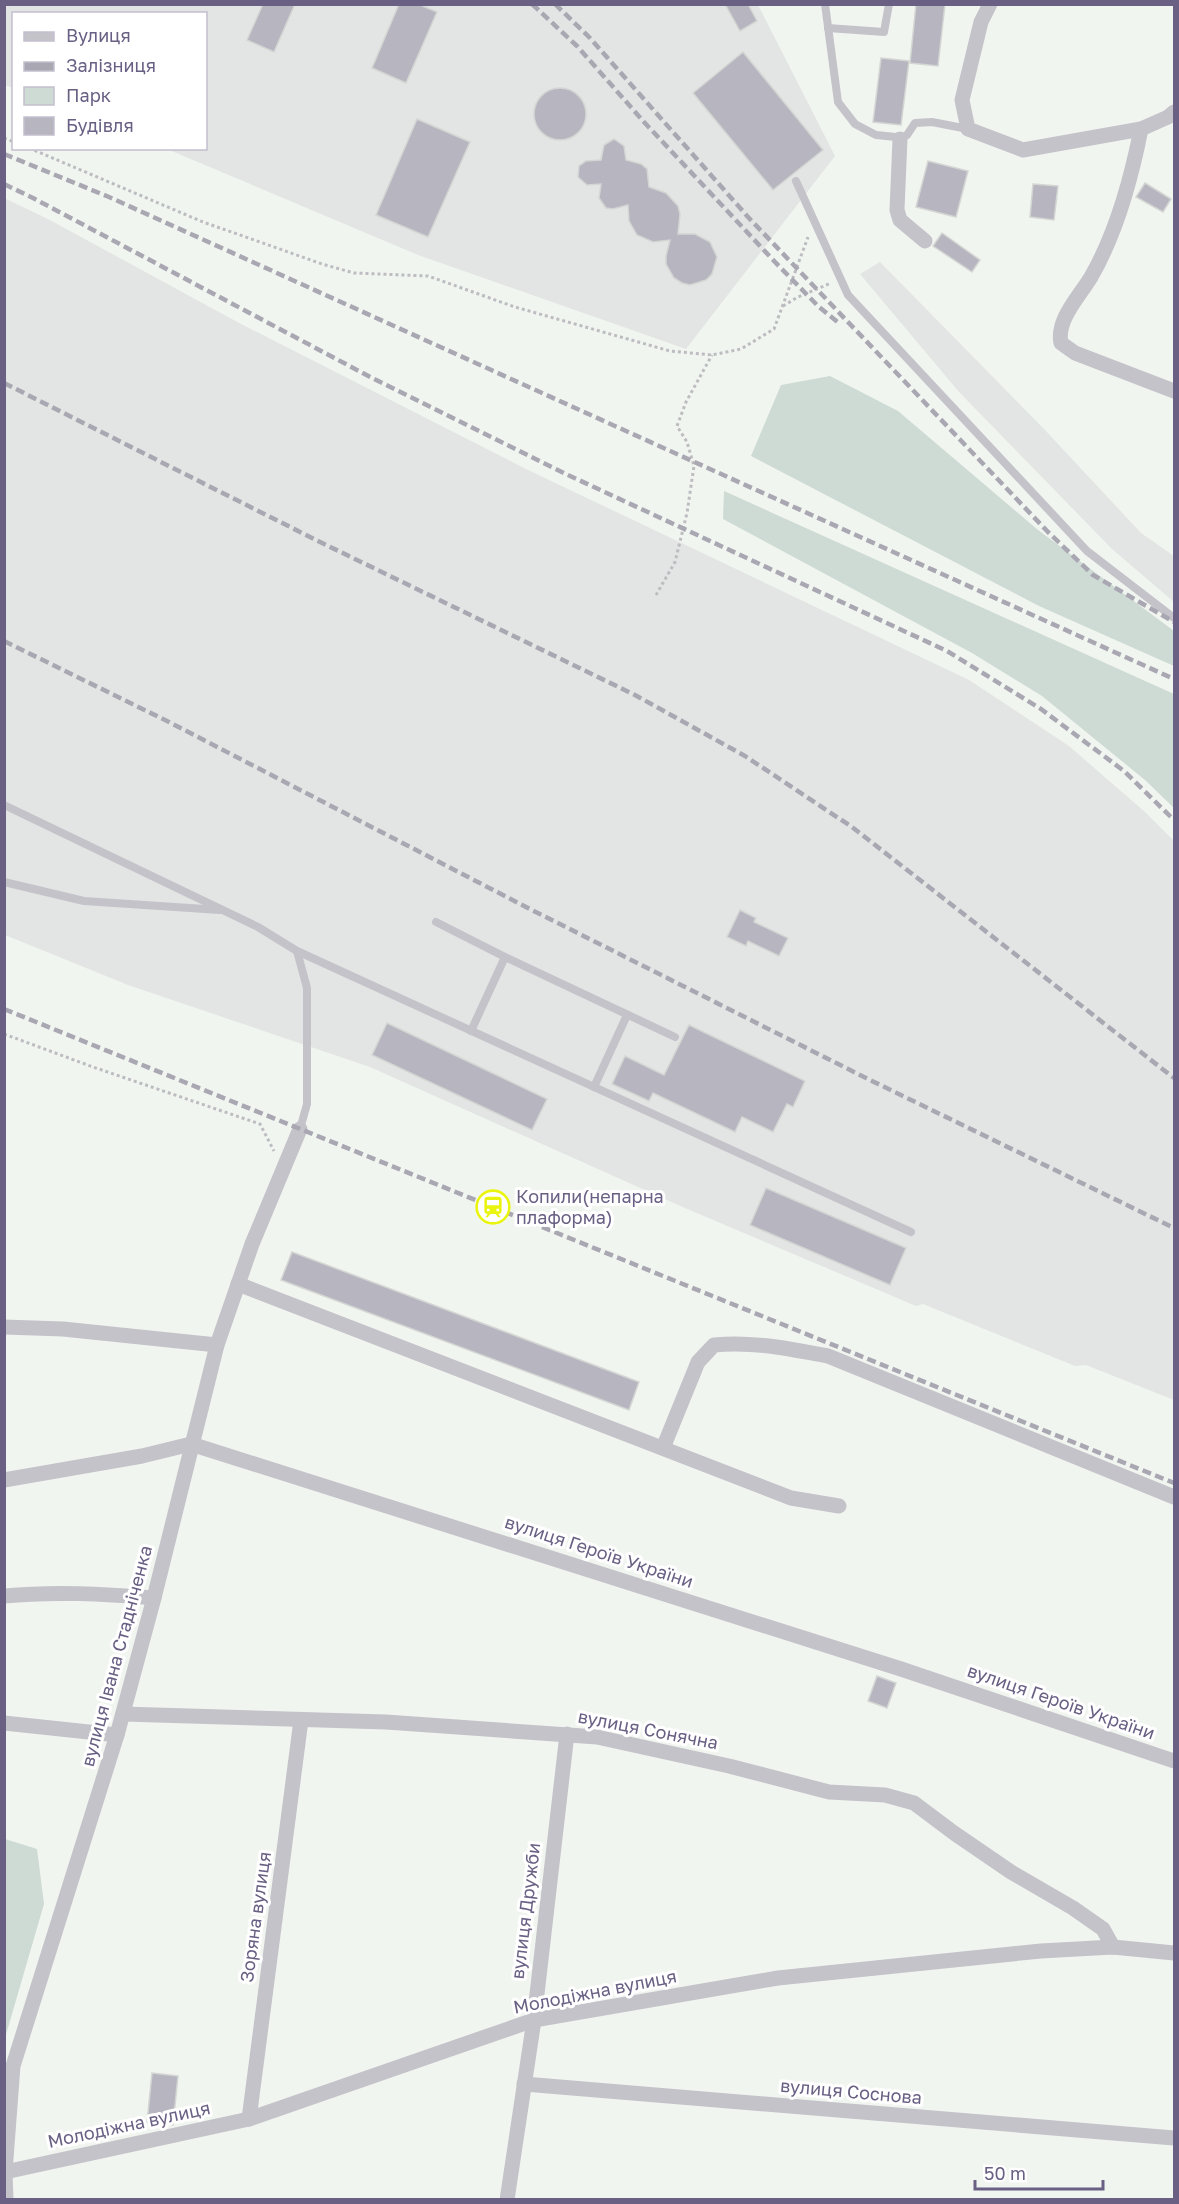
<svg xmlns="http://www.w3.org/2000/svg" width="1179" height="2204" font-family="'Golos Text',sans-serif">
<style>
.built{fill:#e2e5e3}
.green{fill:#cedad4}
.building{fill:#b7b5c0;stroke:#d3d6d3;stroke-width:1.5}
.lines{fill:none;stroke-linecap:round;stroke-linejoin:round}
.path{stroke:#bdbcc1;stroke-width:3;stroke-dasharray:3 3;stroke-linecap:butt}
.lane{stroke:#c5c3ca;stroke-width:8}
.street{stroke:#c5c3ca;stroke-width:15}
.rail{stroke:#a9a7b2;stroke-width:4.5;stroke-dasharray:9 4.5;stroke-linecap:butt}
.labels{text-anchor:middle;stroke-width:6;stroke-linejoin:round;paint-order:stroke}
.poi-label{font-size:18px;fill:#696084;stroke:#fff;text-anchor:start}
.street-label{font-size:18px;fill:#696084;stroke:#fff}
</style>
<rect width="100%" height="100%" fill="#f1f5f0"/>
<g class="built">
<path d="M5 5H758L835 156 686 349 418 255 167 149 206 148V14H14L13 88 5 85Z"/>
<path d="M4 198 48 219 241 324 526 469 969 680 1069 746 1145 812 1174 841V1400L1086 1365 1075 1366 923 1304 916 1306 685 1208 370 1067 128 985 5 935Z"/>
<path d="M880 262 1045 430 1141 533 1174 556V602L1112 549 959 392 860 274Z"/>
</g>
<g class="green">
<path d="M830 376 898 411 1038 530 1174 631V666L1039 606 751 456 781 385Z"/>
<path d="M724 491 1174 694V808L1145 780 1042 696 972 653 723 519Z"/>
<path d="M5 1839 37 1849 44 1904 5 2038Z"/>
</g>
<g class="building">
<path d="M263 4H295L274 52 247 40Z"/>
<path d="M399 4H418L437 12 406 83 372 68Z"/>
<path d="M725 4H748L757 21 740 31Z"/>
<path d="M916 4H945L938 66 910 63Z"/>
<path d="M743 52 823 150 773 190 693 93Z"/>
<path d="M881 58 909 61 901 125 873 122Z"/>
<circle cx="560" cy="114" r="26"/>
<path d="M417 119 470 142 428 237 376 215Z"/>
<path d="M614 139 624 146 626 160 641 164 647 169 649 187 666 193 678 206 680 214 678 234H695L710 242 717 257 712 274 706 280 690 285 682 283 674 278 666 264V256L670 240 653 242 637 235 629 221 628 205 613 209 606 208 599 198 601 184 587 185 578 177 579 166 586 161 601 160 604 145Z"/>
<path d="M928 161 968 171 956 217 916 207Z"/>
<path d="M1145 183 1171 199 1163 212 1136 197Z"/>
<path d="M1033 184 1058 186 1054 220 1030 217Z"/>
<path d="M942 233 980 260 972 272 933 246Z"/>
<path d="M740 910 756 918 754 922 788 938 779 956 748 941 746 946 727 937Z"/>
<path d="M387 1023 547 1099 532 1130 372 1055Z"/>
<path d="M689 1025 805 1081 793 1107 787 1104 773 1132 742 1117 735 1132 653 1093 649 1101 612 1084 625 1056 664 1075Z"/>
<path d="M766 1188 906 1248 890 1285 750 1225Z"/>
<path d="M292 1252 639 1382 629 1410 281 1280Z"/>
<path d="M877 1676 896 1683 887 1708 868 1701Z"/>
<path d="M152 2073 178 2076 173 2125 147 2122Z"/>
</g>
<g class="lines">
<g class="path">
<path d="M4 138 14 142"/>
<path d="M29 148 203 222 322 264 354 273 428 276 515 307 670 351 712 355 741 349 774 329 808 237"/>
<path d="M783 306 798 297 831 283"/>
<path d="M656 595 675 562 687 513 694 466 687 442 677 426 686 402 712 355"/>
<path d="M4 1034 93 1067 260 1124 274 1151"/>
</g>
<g class="lane">
<path d="M825 4 838 102 855 124 876 135 896 137 900 139 907 135 915 123 932 122 968 129"/>
<path d="M828 28 884 32 889 4"/>
<path d="M796 181 848 295 1087 551 1174 618"/>
<path d="M4 805 258 927 297 951 307 988V1104L300 1129"/>
<path d="M4 882 84 901 220 910"/>
<path d="M436 922 505 957 471 1031"/>
<path d="M297 951 911 1232"/>
<path d="M505 957 675 1037"/>
<path d="M594 1087 627 1015"/>
</g>
<g class="street">
<path d="M990 4 981 22 962 100 968 129 1023 150 1141 129 1168 117 1174 112"/>
<path d="M1141 129C1131 180 1117 232 1091 277 1079 297 1056 320 1061 343L1075 353 1174 391"/>
<path d="M900 139 897 210 900 220 925 241"/>
<path d="M238 1284 791 1498 839 1506"/>
<path d="M4 1327 63 1329 217 1345"/>
<path d="M663 1448 698 1362 714 1345C753 1341 790 1349 828 1356L1174 1497"/>
<path d="M4 1480 142 1456 191 1444 901 1669 1174 1761"/>
<path d="M4 1596C55 1591 104 1594 154 1598"/>
<path d="M123 1714 386 1722 597 1737 729 1766 829 1792 885 1795 914 1803 954 1833 1011 1872 1073 1908 1103 1929 1113 1947"/>
<path d="M4 1723 117 1735"/>
<path d="M524 2084 1174 2138"/>
<path d="M249 2119 301 1720"/>
<path d="M5 2172 249 2119 534 2020 778 1978 1041 1951 1113 1947 1174 1953"/>
<path d="M6 2200 5 2172 13 2066 117 1735 154 1598 217 1345 252 1244 300 1129"/>
<path d="M507 2200 534 2020 567 1734"/>
</g>
<g class="rail">
<path d="M532 4 577 46 644 122 775 262 819 307 840 324"/>
<path d="M555 4 590 38 748 217 1048 532 1093 575 1174 622"/>
<path d="M4 154 109 197 1174 679"/>
<path d="M4 184 33 198 374 379 568 475 947 651 1041 709 1124 771 1174 820"/>
<path d="M4 383 318 541 635 695 745 756 852 827 1174 1078"/>
<path d="M4 641 169 722 526 907 866 1078 1174 1228"/>
<path d="M4 1009 1174 1483"/>
</g>
</g>
<defs>
<g id="station-ring" transform="scale(1.725)"><circle r="9.5" fill="#fff" stroke="#eaf50f" stroke-width="1.5"/><path d="M-3-6H3Q5-6 5-4V2Q5 4 3 4L4.5 6H3L1.5 4h-3L-3 6H-4.5L-3 4Q-5 4-5 2V-4Q-5-6-3-6ZM-3.5-4v3h7v-3ZM-3.5 1v1.5H-2V1ZM2 1v1.5H3.5V1Z" fill="#eaf50f"/></g>
</defs>
<g fill-rule="evenodd">
<use href="#station-ring" x="493" y="1207"/>
</g>
<g class="labels">
<g class="poi-label">
<text x="516" y="1203">Копили(непарна<tspan x="516" dy="21">плаформа)</tspan></text>
</g>
<g class="street-label">
<text transform="translate(599 1552) rotate(18)" y="6">вулиця Героїв України</text>
<text transform="translate(117 1656) rotate(-75)" y="6">вулиця Івана Стадніченка</text>
<text transform="translate(1061 1702) rotate(19)" y="6">вулиця Героїв України</text>
<text transform="translate(648 1730) rotate(11)" y="6">вулиця Сонячна</text>
<text transform="translate(526 1911) rotate(-83)" y="6">вулиця Дружби</text>
<text transform="translate(256 1917) rotate(-82)" y="6">Зоряна вулиця</text>
<text transform="translate(595 1992) rotate(-11)" y="6">Молодіжна вулиця</text>
<text transform="translate(851 2092) rotate(5)" y="6">вулиця Соснова</text>
<text transform="translate(129 2125) rotate(-12)" y="6">Молодіжна вулиця</text>
</g>
</g>
<rect width="1179" height="2204" fill="none" stroke="#696084" stroke-width="12"/>
<rect x="12" y="12" width="195" height="138" fill="#ffffff" stroke="#c3bfce" stroke-width="1.5"/>
<rect x="24" y="32" width="30" height="9" fill="#c5c3ca" stroke="#c3bfce" stroke-width="1.5"/>
<text x="66" y="42" font-size="18" fill="#696084">Вулиця</text>
<rect x="24" y="62" width="30" height="9" fill="#a9a7b2" stroke="#c3bfce" stroke-width="1.5"/>
<text x="66" y="72" font-size="18" fill="#696084">Залізниця</text>
<rect x="24" y="87" width="30" height="18" fill="#cedad4" stroke="#c3bfce" stroke-width="1.5"/>
<text x="66" y="102" font-size="18" fill="#696084">Парк</text>
<rect x="24" y="117" width="30" height="18" fill="#b7b5c0" stroke="#c3bfce" stroke-width="1.5"/>
<text x="66" y="132" font-size="18" fill="#696084">Будівля</text>
<path d="M975 2180v9h128v-9" fill="none" stroke="#696084" stroke-width="3"/>
<text x="984" y="2180" font-size="18" fill="#696084" stroke="#ffffff" stroke-width="4.5" paint-order="stroke">50 m</text>
</svg>
